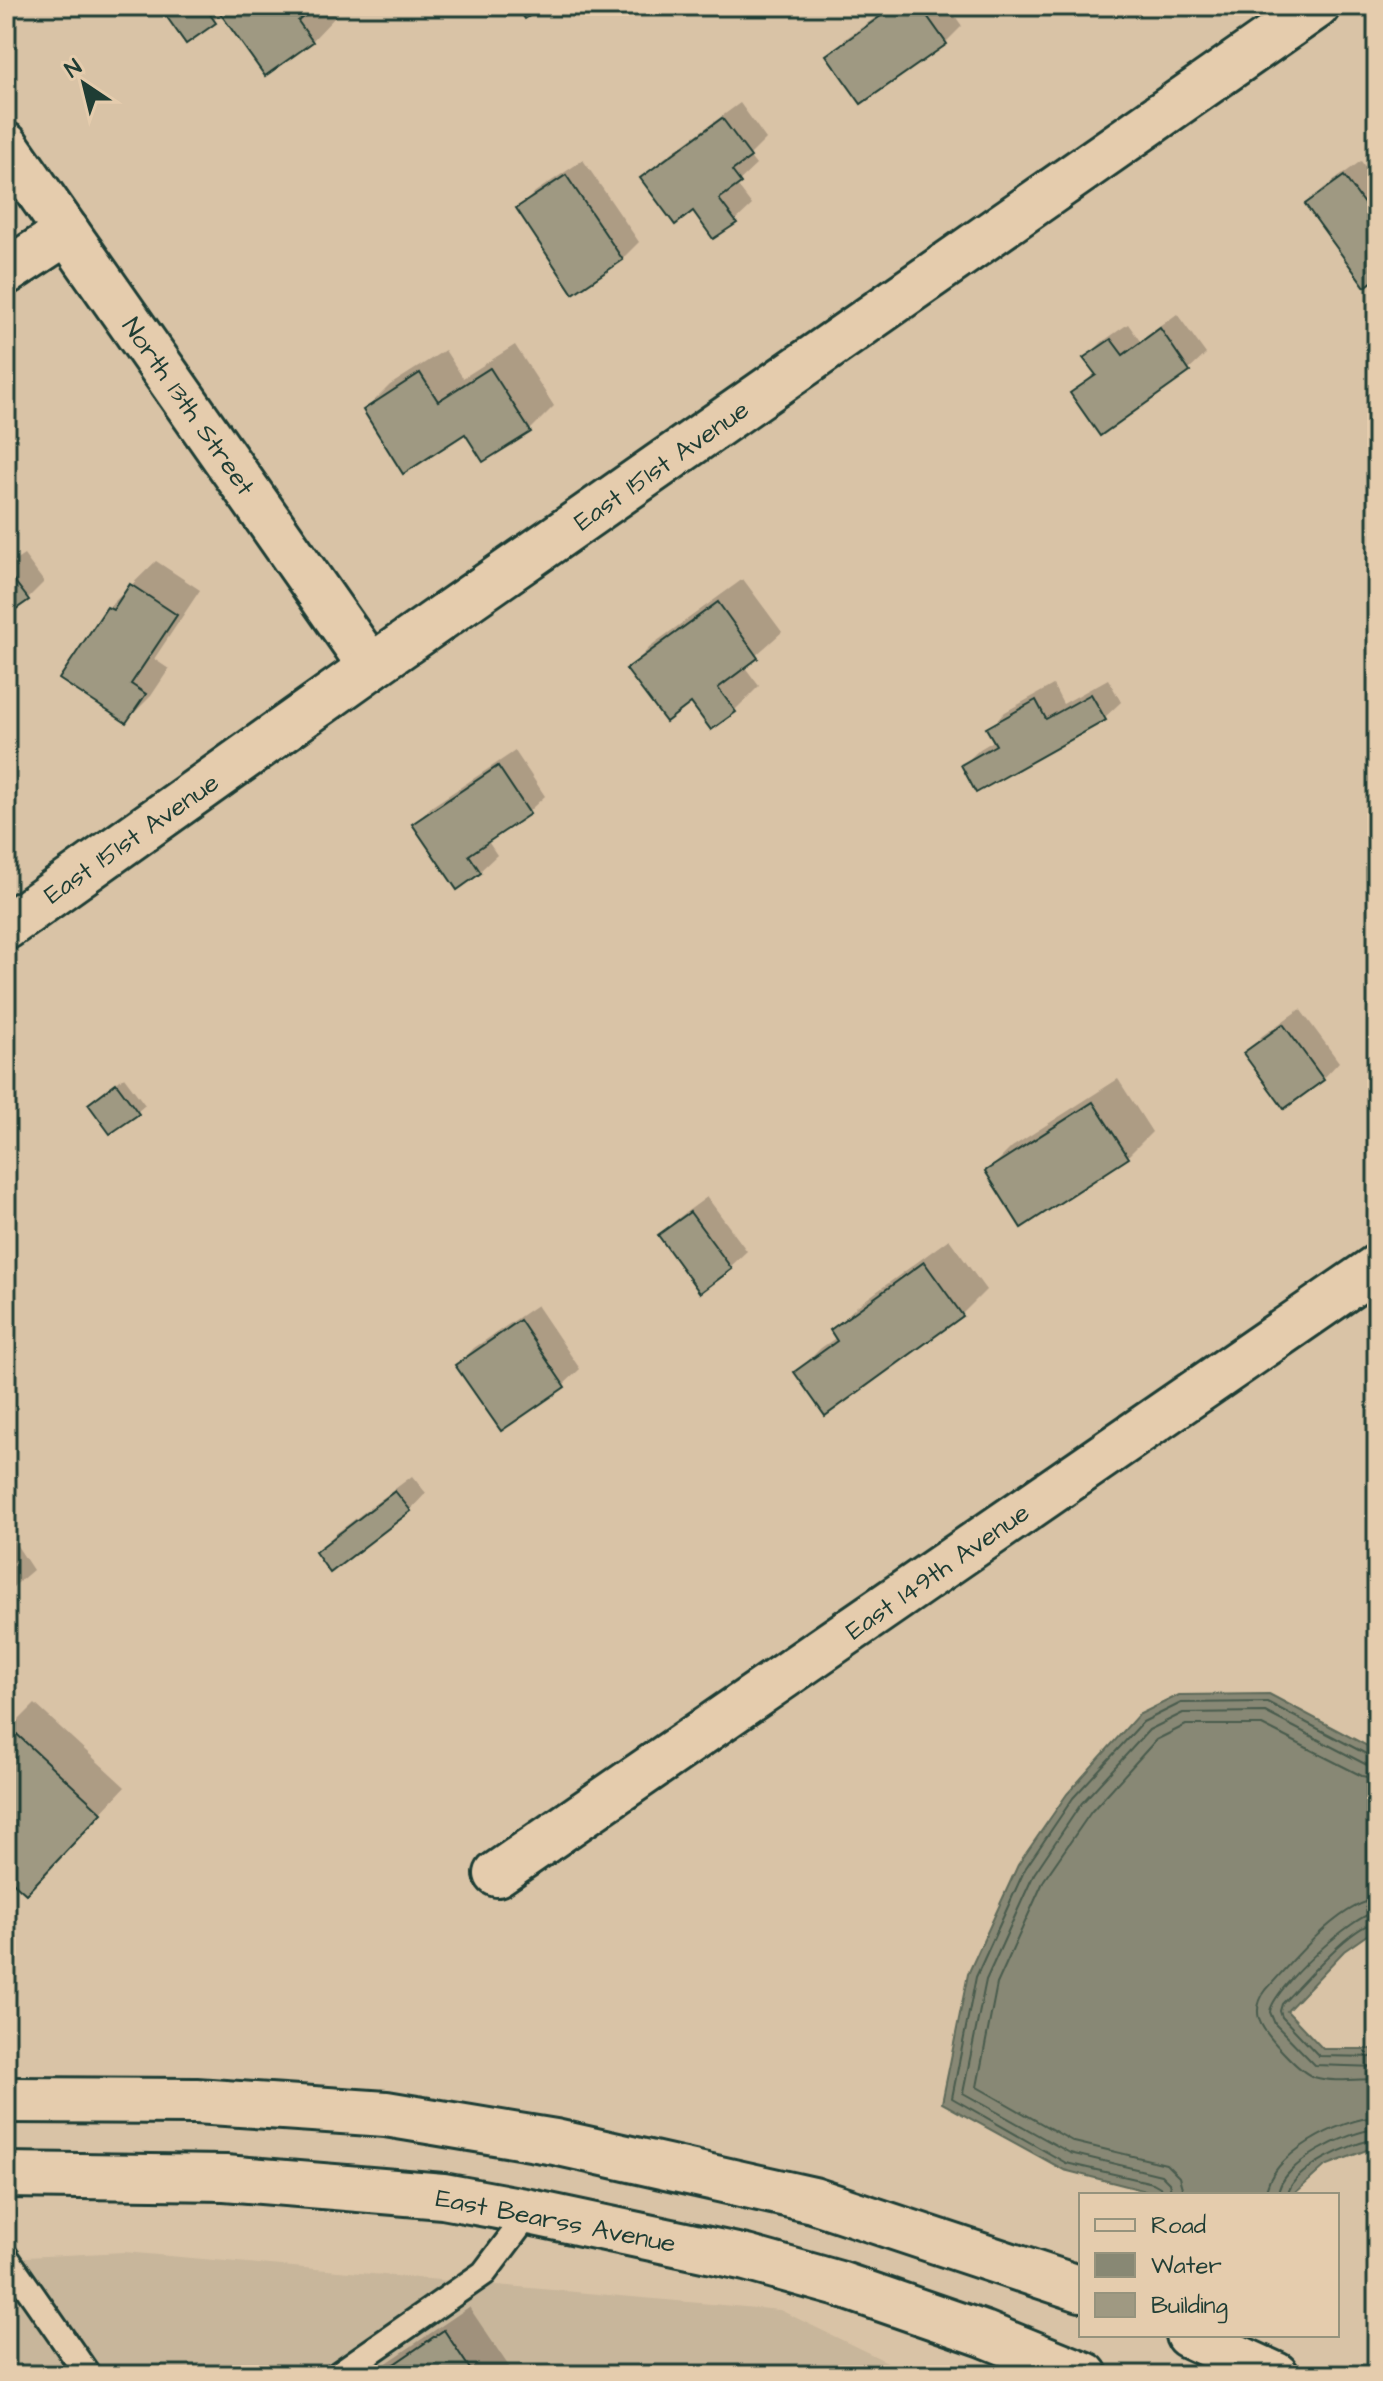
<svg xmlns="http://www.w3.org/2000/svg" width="1383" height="2381" font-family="'Architects Daughter',sans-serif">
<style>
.built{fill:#c8b69b}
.water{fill:#888874;stroke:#5e6a5a;stroke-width:2}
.shadow{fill:#0003}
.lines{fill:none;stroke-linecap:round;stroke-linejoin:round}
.shore{stroke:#495b4e;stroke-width:2}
.building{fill:#9f9982;stroke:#1f3d34;stroke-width:2}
.lane-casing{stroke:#1f3d34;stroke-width:30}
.street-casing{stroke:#1f3d34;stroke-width:50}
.secondary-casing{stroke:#1f3d34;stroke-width:50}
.lane{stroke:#e5ccad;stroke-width:24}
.street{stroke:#e5ccad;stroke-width:44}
.secondary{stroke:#e5ccad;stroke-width:44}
.labels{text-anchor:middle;stroke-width:6;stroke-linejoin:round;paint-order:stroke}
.street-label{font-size:26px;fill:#1f3d34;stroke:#e5ccad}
</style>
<rect width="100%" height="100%" fill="#d9c3a6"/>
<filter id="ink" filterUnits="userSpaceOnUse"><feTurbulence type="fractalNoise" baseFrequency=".0125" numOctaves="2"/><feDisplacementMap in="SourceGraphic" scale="16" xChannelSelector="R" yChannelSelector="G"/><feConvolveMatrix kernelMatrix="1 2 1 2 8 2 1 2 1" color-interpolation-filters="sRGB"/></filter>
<g filter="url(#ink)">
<path class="built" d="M124 2252 780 2310 914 2375H6V2258Z"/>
<path class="water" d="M1269 1694 1377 1751V1928L1344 1951 1287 2011 1323 2049H1377V2146L1325 2166 1293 2195H1162L1064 2170 942 2103 968 1974 1018 1865 1067 1794 1138 1715 1179 1695Z"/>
<g class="shadow">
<path d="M173 6H329L336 16 312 41 222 13 187 42Z"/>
<path d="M892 6H948L962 26 946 42 829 56 845 39Z"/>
<path d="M740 103 766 139 749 156 756 165 736 184 752 205 735 221 694 209 643 178 659 162Z"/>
<path d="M583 160 639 242 622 259 519 209 535 192Z"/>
<path d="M1361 161 1377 183V276L1307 204 1324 188Z"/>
<path d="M1177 314 1206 354 1189 370 1100 433 1072 394 1096 372 1086 358 1102 342 1128 324 1140 341Z"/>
<path d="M515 345 554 406 530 430 365 410 390 385 445 350 463 378Z"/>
<path d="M24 555 44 582 27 599 6 613V567Z"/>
<path d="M156 561 200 590 154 659 169 669 151 696 126 721 108 608Z"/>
<path d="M743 579 782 632 744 666 759 686 734 711 692 700 629 669 653 644Z"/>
<path d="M1108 679 1121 702 1104 718 963 765 980 749 995 740 989 729 1005 712 1053 685 1063 704Z"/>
<path d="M515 751 545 796 528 812 487 840 497 855 480 871 458 887 415 824 431 807Z"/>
<path d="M1300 1009 1339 1062 1323 1079 1246 1053 1262 1036Z"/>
<path d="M124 1077 145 1105 137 1112 90 1104Z"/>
<path d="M1118 1079 1152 1132 1128 1156 987 1172 1012 1147Z"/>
<path d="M707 1197 747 1251 730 1267 660 1235 677 1219Z"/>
<path d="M949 1239 986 1290 962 1314 796 1373 821 1348 837 1337 832 1330 857 1306Z"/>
<path d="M537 1305 580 1369 563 1385 458 1365 474 1348Z"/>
<path d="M6 1327 13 1336 6 1343Z"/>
<path d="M412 1476 426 1493 410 1510 318 1552 334 1535Z"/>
<path d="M6 1529 33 1570 6 1593Z"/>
<path d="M35 1704 125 1787 50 1867 6 1873V1733Z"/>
<path d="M469 2307 510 2368 503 2375H369Z"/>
</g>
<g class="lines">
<g class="shore">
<path d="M1377 1900C1341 1901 1290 1964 1266 1990 1259 1999 1256 2008 1259 2019 1263 2033 1300 2073 1314 2077 1333 2083 1358 2079 1377 2079"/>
<path d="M1377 1912C1354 1913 1272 1990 1270 2012L1275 2024 1315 2065 1377 2067"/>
<path d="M1377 1922C1351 1925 1302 1984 1282 2004L1280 2011 1282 2017 1319 2056 1377 2057"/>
<path d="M1162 2195 1160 2187 1153 2183 1066 2163 952 2098 976 1977 1025 1869 1073 1798 1143 1722 1181 1703 1267 1702 1370 1756 1377 1757"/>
<path d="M1172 2195 1169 2183 1161 2175 1070 2153 963 2093 986 1980 1034 1874 1081 1804 1149 1730 1183 1713 1265 1712 1367 1765 1377 1767"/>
<path d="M1184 2195 1179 2177 1166 2164 1074 2142 977 2087 997 1984 1044 1880 1091 1812 1156 1740 1186 1725H1262L1362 1776 1377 1779"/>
<path d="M1266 2195C1267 2156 1342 2118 1377 2117"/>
<path d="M1278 2195C1280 2163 1349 2131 1377 2129"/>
<path d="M1288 2195C1291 2169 1353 2142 1377 2139"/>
</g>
</g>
<g class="building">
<path d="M173 6H204L216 23 186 44 164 13Z"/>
<path d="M215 6H318L298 21 313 42 265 76Z"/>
<path d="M516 6H545L525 19Z"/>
<path d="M895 6H920L947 44 861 104 826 55Z"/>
<path d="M722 118 751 157 732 171 741 183 719 199 737 223 713 239 693 211 675 225 640 178Z"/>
<path d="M566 175 623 260 573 294 516 208Z"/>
<path d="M1344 176 1377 222V278L1365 287 1305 204Z"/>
<path d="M1160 328 1190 372 1100 436 1070 393 1096 375 1083 358 1111 339 1123 355Z"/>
<path d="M490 368 531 432 483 462 465 434 403 474 363 410 420 373 438 401Z"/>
<path d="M6 570 29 600 6 616Z"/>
<path d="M130 584 177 615 131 684 146 694 126 723 59 679 107 607 113 610Z"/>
<path d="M718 602 758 658 718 688 736 712 711 730 691 703 666 722 626 669Z"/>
<path d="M1091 694 1106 720 976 793 961 765 996 745 986 728 1036 700 1046 719Z"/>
<path d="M498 766 530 814 469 855 481 873 457 890 412 824Z"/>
<path d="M1283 1024 1324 1080 1284 1109 1243 1053Z"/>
<path d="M116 1083 139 1114 110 1134 88 1104Z"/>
<path d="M1093 1102 1129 1158 1021 1228 985 1171Z"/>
<path d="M690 1212 732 1269 700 1293 658 1235Z"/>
<path d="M924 1262 963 1316 825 1416 794 1372 837 1341 830 1330Z"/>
<path d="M520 1320 565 1387 501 1431 455 1365Z"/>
<path d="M395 1491 411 1511 330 1573 315 1552Z"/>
<path d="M9 1727 102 1813 26 1894 6 1876V1730Z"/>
<path d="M444 2330 474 2375H378Z"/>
</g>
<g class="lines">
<g class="lane-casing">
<g id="lane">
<path d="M6 2257 88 2375"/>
<path d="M337 2375 484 2273 530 2212"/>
</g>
</g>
<g class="street-casing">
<g id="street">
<path d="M6 145 371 667"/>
<path d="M6 272 67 232"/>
<path d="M6 927 371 667 1317 6"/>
<path d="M497 1874 1377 1267"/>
</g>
</g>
<g class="secondary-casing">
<g id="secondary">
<path d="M6 2100 196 2101 386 2114 555 2142 813 2200 1081 2289"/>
<path d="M6 2175 225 2178 443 2196 530 2212 746 2258 839 2284 984 2334 1085 2375"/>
<path d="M1188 2335 1276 2375"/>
</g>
</g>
<use href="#lane" class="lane"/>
<use href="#street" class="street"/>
<use href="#secondary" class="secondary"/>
</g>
</g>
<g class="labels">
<g class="street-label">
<text transform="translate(189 406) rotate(55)" y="9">North 13th Street</text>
<text transform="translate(661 465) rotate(-35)" y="9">East 151st Avenue</text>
<text transform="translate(131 838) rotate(-35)" y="9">East 151st Avenue</text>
<text transform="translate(937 1571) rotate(-35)" y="9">East 149th Avenue</text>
<text transform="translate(556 2220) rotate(11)" y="9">East Bearss Avenue</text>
</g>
</g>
<rect width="1383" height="2381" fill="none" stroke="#e5ccad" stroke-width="32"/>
<rect x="16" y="16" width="1351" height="2349" fill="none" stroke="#1f3d34" stroke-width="3" filter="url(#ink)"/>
<rect x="1079" y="2193" width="260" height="144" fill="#e5ccad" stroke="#96937d" stroke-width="2"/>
<rect x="1095" y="2219" width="40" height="12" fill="#e5ccad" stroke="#96937d" stroke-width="2"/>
<text x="1151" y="2233" font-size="24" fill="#1f3d34">Road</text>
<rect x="1095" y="2253" width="40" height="24" fill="#888874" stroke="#96937d" stroke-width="2"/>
<text x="1151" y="2273" font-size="24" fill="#1f3d34">Water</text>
<rect x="1095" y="2293" width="40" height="24" fill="#9f9982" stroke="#96937d" stroke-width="2"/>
<text x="1151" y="2313" font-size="24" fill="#1f3d34">Building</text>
<g transform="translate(84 84) rotate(325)" stroke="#e5ccad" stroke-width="6" paint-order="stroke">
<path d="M0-6L14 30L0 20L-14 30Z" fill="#1f3d34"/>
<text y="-12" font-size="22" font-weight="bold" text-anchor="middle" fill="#1f3d34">N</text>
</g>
</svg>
